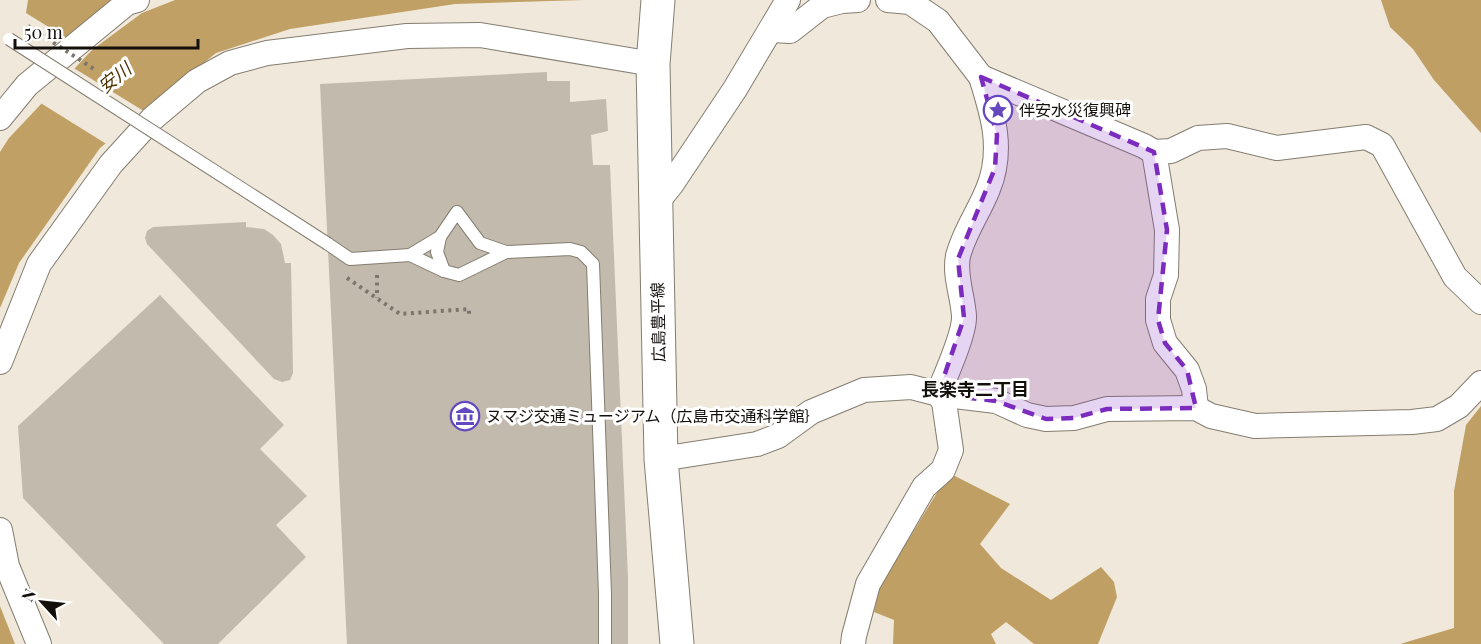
<svg xmlns="http://www.w3.org/2000/svg" width="1481" height="644" font-family="'Playfair Display','Noto Sans JP',serif">
<style>
.forest{fill:#bf9f64}
.water{fill:#c0a064}
.pier{fill:#f0e8da}
.building{fill:#c2baad}
.lines{fill:none;stroke-linecap:round;stroke-linejoin:round}
.lane-casing{stroke:#847d70;stroke-width:14}
.street-casing{stroke:#847d70;stroke-width:26}
.primary-casing{stroke:#847d70;stroke-width:35}
.path{stroke:#7b766d;stroke-width:4;stroke-dasharray:3 4.5;stroke-linecap:butt}
.lane{stroke:#fff;stroke-width:12}
.street{stroke:#fff;stroke-width:24}
.primary{stroke:#fff;stroke-width:33}
.lane-bridge-casing{stroke:#847d70;stroke-width:14;stroke-linecap:butt}
.path-bridge{stroke:#7b766d;stroke-width:4;stroke-dasharray:3 4.5;stroke-linecap:butt}
.lane-bridge{stroke:#fff;stroke-width:12}
.marked{fill:#7b2cbf;fill-opacity:0.2;stroke:#7b2cbf;stroke-width:4.5;stroke-dasharray:12 8;stroke-linejoin:round}
.labels{text-anchor:middle;stroke-width:6;stroke-linejoin:round;paint-order:stroke}
.poi-label{font-size:16px;fill:#13100c;stroke:#fff;text-anchor:start}
.street-label{font-size:16px;fill:#13100c;stroke:#fff}
.water-label{font-size:18px;font-style:italic;fill:#483200;stroke:#fff}
.neighbourhood-label{font-size:18px;font-weight:bold;fill:#13100c;stroke:#fff}
</style>
<rect width="100%" height="100%" fill="#f0e8da"/>
<g class="forest">
<path d="M28 0H123L68 39 26 13Z"/>
<path d="M1381 0H1481V133L1434 80 1413 49 1390 27Z"/>
<path d="M1481 406V644H1400L1454 628V491L1466 425Z"/>
<path d="M949 473 1010 504 980 544 1001 568 1051 600 1101 567 1114 582 1117 597 1098 644H1034L1006 622 991 634 996 644H893L894 620 874 612 880 586Z"/>
</g>
<g class="water">
<path d="M175 0H584L455 4 290 29 216 53 100 148 19 263 0 308V152L9 138 92 50 142 13Z"/>
<path d="M0 606 15 644H0Z"/>
</g>
<path class="pier" d="M72 67 147 113 108 145 39 102Z"/>
<g class="building">
<path d="M547 72V81H570V102L606 99 608 131 591 135 593 165H610L628 578V644H347L320 84Z"/>
<path d="M246 222V227L264 229 273 235 281 244 285 263H291L293 373 290 380 282 382 274 379 147 244 145 238 147 231 153 227Z"/>
<path d="M160 295 284 425 260 449 307 496 276 525 306 557 218 644H164L23 498 18 426Z"/>
</g>
<g class="lines">
<g class="lane-casing">
<g id="lane">
<path d="M440 237 437 252 444 271"/>
<path d="M328 244 350 259 410 255 440 237 457 212 480 243 506 252 570 249 581 252 593 264 605 594V644"/>
<path d="M410 255 444 271 459 275 506 252"/>
</g>
</g>
<g class="street-casing">
<g id="street">
<path d="M888 0 910 2 938 21 981 77 1144 146 1154 152 1171 151 1198 138 1227 136 1277 148 1366 137 1382 145 1455 277 1481 302"/>
<path d="M772 30 790 31 822 6 842 1 858 0"/>
<path d="M981 77C993 115 1004 150 988 189 979 212 964 232 958 256 954 275 963 297 964 316 965 333 945 377 938 394L996 401 1027 415 1046 419 1074 418 1107 409 1196 408 1211 416 1255 426 1412 422 1437 419 1459 406 1481 383"/>
<path d="M0 118 27 85 127 3 137 0"/>
<path d="M1154 152 1167 230 1166 275 1158 299V320L1165 343 1187 370 1194 389 1196 408"/>
<path d="M655 205 671 185 735 89 788 0"/>
<path d="M0 362 39 264 111 164 152 119 197 81 230 63 267 53 407 36 480 35 653 64"/>
<path d="M661 459 757 444 778 436 811 412 864 390 911 387 938 394 944 402 951 450 943 470 924 487 868 584 854 636 853 644"/>
<path d="M0 530 7 566 39 644"/>
</g>
</g>
<g class="primary-casing">
<path id="primary" d="M658 0 653 64 661 459 677 644"/>
</g>
<g class="path">
<path d="M377 275V298"/>
<path d="M347 278 400 314 469 309V318"/>
</g>
<use href="#lane" class="lane"/>
<use href="#street" class="street"/>
<use href="#primary" class="primary"/>
<g class="lane-bridge-casing">
<path id="lane-bridge" d="M9 39 328 244"/>
</g>
<path class="path-bridge" d="M28 26 97 71"/>
<use href="#lane-bridge" class="lane-bridge"/>
</g>
<path class="marked" d="M981 77 1154 152 1167 230 1158 320 1165 343 1187 370 1196 408 1107 409 1074 418 1046 419 996 401 938 394 964 318 958 259 995 168 997 135Z"/>
<defs>
<g id="sight-ring" transform="scale(1.5)"><circle r="9.5" fill="#fff" stroke="#6448c0" stroke-width="1.5"/><path d="M0-6L1.8-2.2L6-1.7L2.9 1.2L3.7 5.4L0 3.3L-3.7 5.4L-2.9 1.2L-6-1.7L-1.8-2.2Z" fill="#6448c0"/></g>
<g id="museum-ring" transform="scale(1.5)"><circle r="9.5" fill="#fff" stroke="#6448c0" stroke-width="1.5"/><path d="M0-6L6-3V-2H-6V-3ZM-5-1h2V3h-2ZM-1-1h2V3h-2ZM3-1h2V3H3ZM-6 4H6V6H-6Z" fill="#6448c0"/></g>
</defs>
<g fill-rule="evenodd">
<use href="#sight-ring" x="998" y="110"/>
<use href="#museum-ring" x="465" y="416"/>
</g>
<g class="labels">
<g class="poi-label">
<text x="1019" y="116">伴安水災復興碑</text>
<text x="486" y="422">ヌマジ交通ミュージアム（広島市交通科学館｝</text>
</g>
<g class="street-label">
<text transform="translate(658 322) rotate(-91)" y="6">広島豊平線</text>
</g>
<g class="water-label">
<text transform="translate(115 78) rotate(-39)" y="6">安川</text>
</g>
<g class="neighbourhood-label">
<text x="975" y="396">長楽寺二丁目</text>
</g>
</g>
<g transform="translate(42 602) rotate(297)" stroke="#ffffff" stroke-width="4.5" paint-order="stroke">
<path d="M0-4.5L10 22L0 15L-10 22Z" fill="#13100c"/>
<text y="-9" font-size="16" font-weight="bold" text-anchor="middle" fill="#13100c">N</text>
</g>
<path d="M15 39v9h183v-9" fill="none" stroke="#13100c" stroke-width="3"/>
<text x="24" y="39" font-size="18" fill="#13100c" stroke="#ffffff" stroke-width="4.5" paint-order="stroke">50 m</text>
</svg>
